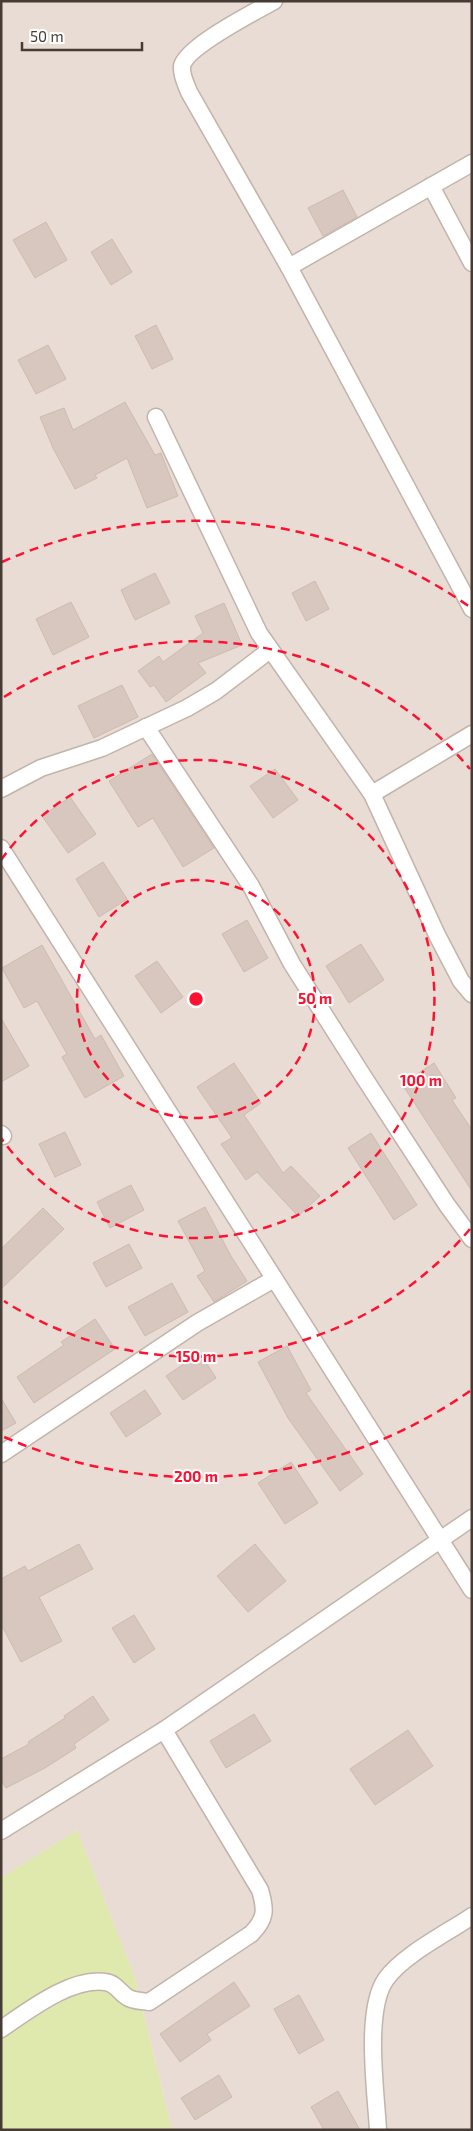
<svg xmlns="http://www.w3.org/2000/svg" width="473" height="2131" font-family="'Exo 2',sans-serif">
<style>
.residential{fill:#e8dcd4}
.green{fill:#dfe9ae}
.building{fill:#d8c7be;stroke:#d0baae}
.lines{fill:none;stroke-linecap:round;stroke-linejoin:round}
.minor-casing{stroke:#c2b4ab;stroke-width:19}
.minor{stroke:#fff;stroke-width:16}
.ring{fill:none;stroke:#ff1230;stroke-width:2.5;stroke-dasharray:9 6}
.centre{fill:#ff1230;stroke:#fff;stroke-width:2.5}
.ring-label{font-size:15px;text-anchor:middle;font-weight:bold;fill:#ff1230;stroke:#fff;stroke-width:4;stroke-linejoin:round;paint-order:stroke}
</style>
<rect width="100%" height="100%" fill="#f4ece6"/>
<path class="residential" d="M1 1H472V2130H172L135 1978 77 1830 1 1878Z"/>
<path class="green" d="M77 1830 135 1978 172 2130H1V1878Z"/>
<g class="building">
<path d="M343 190 357 217 323 236 308 208Z"/>
<path d="M46 222 67 260 35 278 13 240Z"/>
<path d="M112 239 132 272 111 285 91 252Z"/>
<path d="M156 325 173 359 152 369 135 336Z"/>
<path d="M48 345 66 379 36 394 18 360Z"/>
<path d="M125 402 155 455 161 453 178 496 147 508 127 458 95 475 97 478 75 489 53 448 40 417 64 408 73 430Z"/>
<path d="M155 573 170 603 135 620 121 590Z"/>
<path d="M315 581 329 609 306 621 292 593Z"/>
<path d="M71 602 89 637 53 655 36 619Z"/>
<path d="M224 603 242 645 198 663 206 673 166 702 154 685 150 687 138 671 159 656 163 662 203 633 195 616Z"/>
<path d="M122 685 138 717 94 738 78 706Z"/>
<path d="M152 754 214 848 183 867 153 818 138 827 109 781Z"/>
<path d="M275 769 298 800 273 818 250 786Z"/>
<path d="M70 797 96 834 68 853 42 816Z"/>
<path d="M103 862 127 899 99 917 76 879Z"/>
<path d="M247 920 268 958 244 972 222 934Z"/>
<path d="M361 944 384 980 349 1003 326 966Z"/>
<path d="M42 945 95 1039 101 1035 124 1076 85 1098 62 1057 67 1054 37 1001 24 1008 2 968Z"/>
<path d="M157 961 183 997 161 1013 135 976Z"/>
<path d="M1 1018 29 1066 1 1082Z"/>
<path d="M234 1063 261 1103 244 1115 283 1173 291 1166 320 1196 298 1216 257 1172 246 1180 221 1144 232 1138 197 1087Z"/>
<path d="M434 1063 456 1098 452 1100 472 1130V1191L402 1084Z"/>
<path d="M65 1132 81 1165 55 1177 39 1144Z"/>
<path d="M371 1133 417 1205 394 1220 348 1148Z"/>
<path d="M131 1185 144 1210 110 1228 97 1202Z"/>
<path d="M205 1207 231 1256 247 1281 214 1302 197 1276 205 1271 178 1221Z"/>
<path d="M43 1208 64 1229 1 1289V1249Z"/>
<path d="M129 1244 142 1268 106 1287 93 1263Z"/>
<path d="M172 1283 188 1312 145 1336 128 1307Z"/>
<path d="M95 1319 115 1349 34 1403 17 1377 64 1345 61 1342Z"/>
<path d="M287 1346 311 1390 306 1393 363 1474 340 1491 288 1418 258 1362Z"/>
<path d="M200 1353 216 1378 183 1400 166 1376Z"/>
<path d="M145 1390 161 1414 126 1437 110 1413Z"/>
<path d="M1 1398 16 1423 1 1431Z"/>
<path d="M291 1462 318 1503 285 1524 258 1483Z"/>
<path d="M79 1544 93 1569 39 1597 62 1641 21 1662 1 1624V1579L25 1566 28 1571Z"/>
<path d="M255 1544 286 1581 248 1612 217 1576Z"/>
<path d="M134 1615 155 1649 134 1663 112 1628Z"/>
<path d="M93 1696 109 1720 74 1744 76 1748 45 1768 6 1788 1 1780V1759L29 1744 28 1742 65 1718 64 1716Z"/>
<path d="M254 1714 271 1741 226 1768 210 1741Z"/>
<path d="M408 1730 433 1766 375 1805 350 1769Z"/>
<path d="M234 1982 250 2006 207 2034 211 2040 180 2062 160 2034Z"/>
<path d="M299 1995 324 2040 299 2054 274 2009Z"/>
<path d="M219 2075 232 2097 195 2120 181 2098Z"/>
<path d="M338 2091 360 2130H324L311 2107Z"/>
</g>
<g class="lines">
<g class="minor-casing">
<g id="minor">
<path d="M274 1C255 12 187 46 182 66 181 75 186 84 189 92L289 267 472 609"/>
<path d="M431 186 472 263"/>
<path d="M289 267 472 163"/>
<path d="M156 417 259 633 372 794 437 935 461 981 472 994"/>
<path d="M146 727 251 886 292 964 365 1079 447 1205 472 1239"/>
<path d="M1 789 41 768 102 748 187 708 216 691 270 650"/>
<path d="M372 794 472 734"/>
<path d="M1 848 472 1590"/>
<path d="M1 1134 3 1136"/>
<path d="M1 1454 197 1323 274 1279"/>
<path d="M1 1831 164 1730 472 1518"/>
<path d="M1 2029C28 2011 71 1977 105 1982 116 1983 119 1992 127 1997 132 2001 143 2001 149 2002L251 1934C266 1919 266 1910 260 1890L164 1730"/>
<path d="M378 2130C376 2092 364 2010 386 1979 403 1955 447 1933 472 1916"/>
</g>
</g>
<use href="#minor" class="minor"/>
</g>
<g class="ring">
<circle cx="196" cy="999" r="119"/>
<path d="M1 860A239 239 0 1 1 1 1138"/>
<path d="M470 1229A358 358 0 0 1 4 1301M4 697A358 358 0 0 1 470 769"/>
<path d="M470 1391A478 478 0 0 1 2 1436M2 562A478 478 0 0 1 470 607"/>
</g>
<circle cx="196" cy="999" r="8" class="centre"/>
<g class="ring-label">
<text x="315" y="1004">50 m</text>
<text x="421" y="1086">100 m</text>
<text x="196" y="1362">150 m</text>
<text x="196" y="1482">200 m</text>
</g>
<rect width="473" height="2131" fill="none" stroke="#473b35" stroke-width="5"/>
<path d="M22 42v8h120v-8" fill="none" stroke="#473b35" stroke-width="2.5"/>
<text x="30" y="42" font-size="15" fill="#473b35" stroke="#ffffff" stroke-width="4" paint-order="stroke">50 m</text>
</svg>
